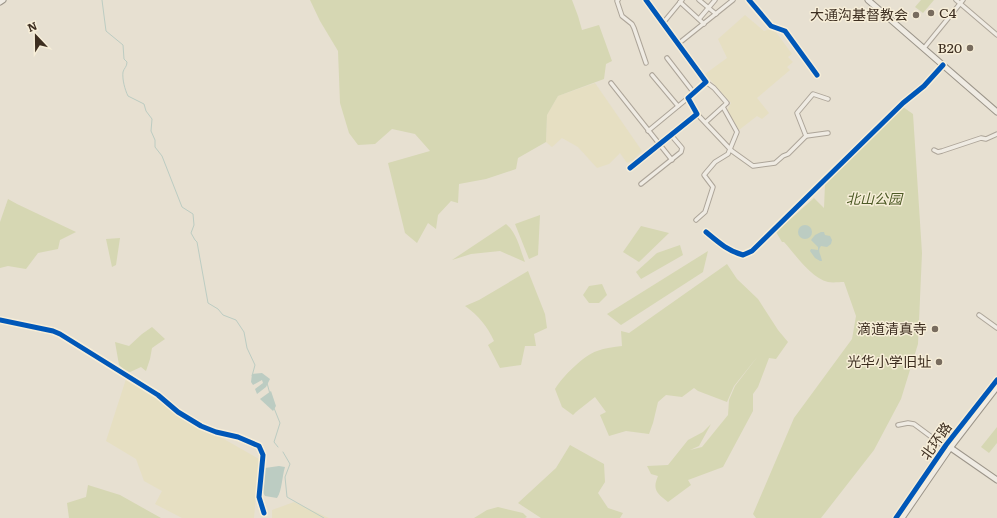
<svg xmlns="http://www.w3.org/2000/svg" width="997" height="518" font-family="Literata,'Noto Sans SC',serif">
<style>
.farmland{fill:#e6dfc2}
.green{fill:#d6d7b3}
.water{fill:#bcccc2}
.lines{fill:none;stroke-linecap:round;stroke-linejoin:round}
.stream{stroke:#bcccc2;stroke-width:1}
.street-casing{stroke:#ada599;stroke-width:5.5}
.secondary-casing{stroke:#9c958a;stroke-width:7}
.street{stroke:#efebe3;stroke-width:3.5}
.secondary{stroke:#efebe3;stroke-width:5}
.cycleway-casing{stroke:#f7eed8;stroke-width:8}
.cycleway{stroke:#0057b8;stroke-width:5}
.poi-dot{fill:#786c5e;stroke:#f7eed8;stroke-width:1.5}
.labels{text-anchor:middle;stroke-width:3;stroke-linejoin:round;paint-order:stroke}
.poi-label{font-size:14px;fill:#3d2e20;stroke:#f7eed8;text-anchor:end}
.park-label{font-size:14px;font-style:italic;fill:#4d5a26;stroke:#f7eed8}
.street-label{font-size:14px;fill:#3d2e20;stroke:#f7eed8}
</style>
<rect width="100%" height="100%" fill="#e7e0d1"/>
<g class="farmland">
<path d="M745 15 764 31 773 28 792 54 788 57 793 62 787 67 790 70 757 98 769 113 762 119 757 116 739 130 727 110 731 103 705 74 727 58 718 39Z"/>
<path d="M595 83 642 151 633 160 627 163 620 153 609 164 597 168 578 147 562 138 552 147 546 142 547 115 558 96Z"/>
<path d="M126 379 222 438 259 459 254 518H182L155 504 162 491 144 481 136 459 106 441Z"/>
<path d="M294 502 329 518H272V510Z"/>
</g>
<g class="green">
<path d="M310 0H572L578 16 582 30 599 25 612 61 606 64 604 79 558 96 547 115 546 142 518 158 516 169 486 179 459 184 458 203 451 201 438 215 436 229 428 223 417 243 405 233 388 163 430 151 415 134 392 129 375 144 358 145 349 133 340 103 338 51 320 21Z"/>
<path d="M921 0H934L923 13 915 7Z"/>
<path d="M903 107 913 114 922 253 918 344 901 399 874 450 821 518H756L753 514 794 418 852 339 856 316 844 282C839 282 833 283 828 282 811 278 795 254 784 242H782L776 232 814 198 824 208 825 184Z"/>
<path d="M8 199 17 204 76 232 60 240 58 249 38 253 26 269 8 266 0 268V222Z"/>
<path d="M540 215 538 255 529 259 515 224Z"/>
<path d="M506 224C517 233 520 249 525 262L500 251 471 254 452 260Z"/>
<path d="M641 226 669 233 639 262 623 252Z"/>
<path d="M120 238 116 265 112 267 106 239Z"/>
<path d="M680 245 683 255 641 279 636 272 657 253Z"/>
<path d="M708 251 703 272 621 325 607 314Z"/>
<path d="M727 264 737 279 758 299 778 330 788 342 776 359 769 358 758 387 753 394V411L723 467 688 480 691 485 668 502C657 493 652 490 658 476L651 474 647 466 668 465 688 440 703 432 711 424 699 446 690 450 702 447 728 415 729 400 735 386 758 356 734 386 727 402 698 391 694 388 682 397 666 395 658 402 653 423 649 434 626 431 609 436 600 415 606 412 595 397 576 412 573 415 562 407 555 389C562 377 583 356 597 351 605 348 614 347 622 346L621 331 629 333Z"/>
<path d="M528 271 545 314 547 328 534 334 536 346H525L521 365 500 368 488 345 494 341C487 326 479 316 465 306L479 300Z"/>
<path d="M602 284 607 295 599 303H589L583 295 589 286Z"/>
<path d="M152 327 165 339 152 348 150 359 146 371 141 367 128 373 119 365 115 342 129 346 142 334Z"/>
<path d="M997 427V443L989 453 981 447Z"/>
<path d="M570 445 604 464 605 482 598 493 608 508 623 513 620 518H541L518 503 556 468Z"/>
<path d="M88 485 120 495 161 518H69L67 503 86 497Z"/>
<path d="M498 507 523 513 527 517 525 518H474L487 510Z"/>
</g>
<g class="water">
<circle cx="805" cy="232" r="7"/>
<path d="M821 232H824L825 235 830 236 832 240 831 244 827 247 821 246C817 251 821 254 822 261H820L815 258 810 251 811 249 818 250V247L811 240 815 235Z"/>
<path d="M262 373 270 379 266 387 257 394 255 389 263 383 262 380 253 385 251 382 252 374Z"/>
<path d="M271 391 276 406 273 411 260 399Z"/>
<path d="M279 466 285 467C282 476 282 491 277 498L265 496C260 490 262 475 265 468Z"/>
</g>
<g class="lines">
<g class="stream">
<path d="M102 0 106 31 123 45 124 59 127 62C127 67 124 68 123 72 122 79 125 90 128 96L144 104 146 111 152 119 151 131 155 140V147L162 156 182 207 193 214 194 225 191 233 195 240 197 242 208 303 218 309 223 315 236 320 244 332 247 348 255 365 252 376H253"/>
<path d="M267 383 270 394"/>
<path d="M274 408 280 423 274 442 278 447"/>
<path d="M283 452 290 464 285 477 287 497 324 518"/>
</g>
<g class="street-casing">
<g id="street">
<path d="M618 0 617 1 622 16 632 24 634 28 646 63"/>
<path d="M699 0 716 14"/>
<path d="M749 0 771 26 785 31 817 75"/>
<path d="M956 0 997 35"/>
<path d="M680 2 704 24"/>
<path d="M699 19 715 0"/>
<path d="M663 23 682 0"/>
<path d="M678 44 733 0"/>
<path d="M924 48 963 0"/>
<path d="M667 58 694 93"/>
<path d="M652 75 678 106"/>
<path d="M611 83 672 160"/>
<path d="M697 114 732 151 753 166 775 163 783 156 788 154 806 136 828 133"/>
<path d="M706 122 727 103 714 88 706 82"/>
<path d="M648 131 688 98"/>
<path d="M806 136 797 113 813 94 828 99"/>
<path d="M934 150 938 152 942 151 981 138 986 139 997 134"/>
<path d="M630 168 697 114 688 98 706 82 646 0"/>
<path d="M641 184 681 152 682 148 671 135"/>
<path d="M696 220 705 212 713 187 704 175 715 162 728 154 737 132 723 107"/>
<path d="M706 232C718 242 728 251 743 255L752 251 903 103 924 86 943 65"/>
<path d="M979 315 997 328"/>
<path d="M0 320 53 331 60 334 158 395 178 412 201 426 216 432 238 437 259 446 263 455 259 497 264 513"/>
<path d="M898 425 908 423 914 424 945 447"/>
</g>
</g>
<g class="secondary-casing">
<g id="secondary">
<path d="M868 0 997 112"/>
<path d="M0 2 3 0"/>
<path d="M948 446 997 480"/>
<path d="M896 518 946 445 997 380"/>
<path d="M902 518 950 448 997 387"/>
</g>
</g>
<use href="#street" class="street"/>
<use href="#secondary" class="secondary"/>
<g class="cycleway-casing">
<g id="cycleway">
<path d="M749 0 771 26 785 31 817 75"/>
<path d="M630 168 697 114 688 98 706 82 646 0"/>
<path d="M706 232C718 242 728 251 743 255L752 251 903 103 924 86 943 65"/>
<path d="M0 320 53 331 60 334 158 395 178 412 201 426 216 432 238 437 259 446 263 455 259 497 264 513"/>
<path d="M896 518 946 445 997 380"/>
</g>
</g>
<use href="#cycleway" class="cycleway"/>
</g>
<g class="poi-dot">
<circle cx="931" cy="13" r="4"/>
<circle cx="916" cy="15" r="4"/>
<circle cx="970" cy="48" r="4"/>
<circle cx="935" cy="329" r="4"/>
<circle cx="939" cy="362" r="4"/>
</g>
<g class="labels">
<g class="poi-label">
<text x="939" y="18" text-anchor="start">C4</text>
<text x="908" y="20">大通沟基督教会</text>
<text x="962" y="53">B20</text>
<text x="927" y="334">滴道清真寺</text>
<text x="931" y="367">光华小学旧址</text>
</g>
<g class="park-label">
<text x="874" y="204">北山公园</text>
</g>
<g class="street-label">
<text transform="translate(936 441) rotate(-54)" y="5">北环路</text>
</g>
</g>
<g transform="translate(36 36) rotate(338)" stroke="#f7eed8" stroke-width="3" paint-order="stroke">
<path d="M0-3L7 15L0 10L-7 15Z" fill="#3d2e20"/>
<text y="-6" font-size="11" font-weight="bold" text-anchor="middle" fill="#3d2e20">N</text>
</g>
</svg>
